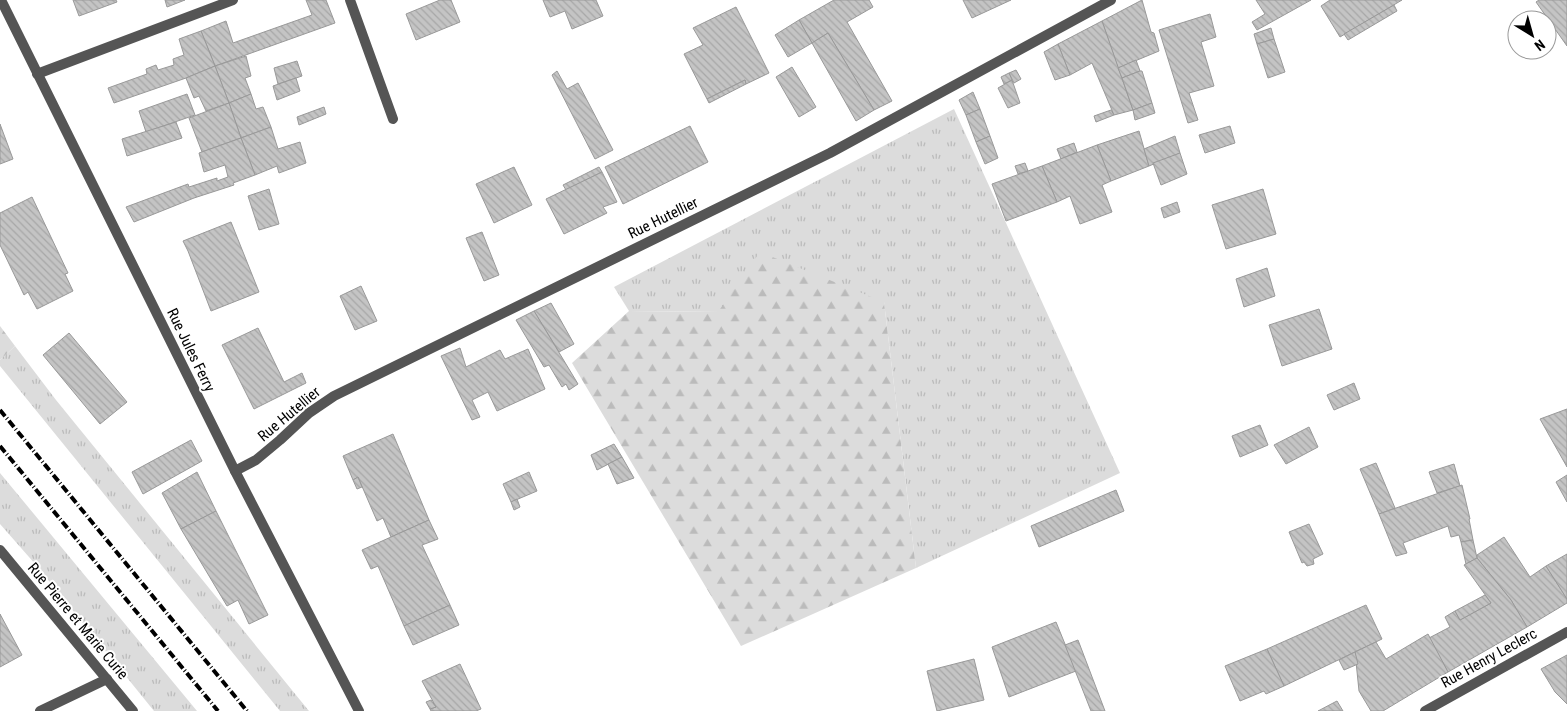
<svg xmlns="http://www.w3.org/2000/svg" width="1567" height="711" font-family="'Roboto Condensed',sans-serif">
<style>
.grass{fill:url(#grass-tufts)}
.forest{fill:url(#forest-firs)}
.building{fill:url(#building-back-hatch);stroke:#999}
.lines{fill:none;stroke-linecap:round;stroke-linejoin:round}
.minor{stroke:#555;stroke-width:10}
.rail{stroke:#000;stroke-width:4;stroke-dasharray:8 2.5 1 2.5;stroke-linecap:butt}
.labels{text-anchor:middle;stroke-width:4;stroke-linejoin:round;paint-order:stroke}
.street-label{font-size:15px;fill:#000;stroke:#fff}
</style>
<defs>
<pattern id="grass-tufts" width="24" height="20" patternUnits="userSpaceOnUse" patternTransform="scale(1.25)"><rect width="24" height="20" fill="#dcdcdc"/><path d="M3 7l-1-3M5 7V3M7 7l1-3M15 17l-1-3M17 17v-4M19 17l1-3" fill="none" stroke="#bbb"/></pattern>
<pattern id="forest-firs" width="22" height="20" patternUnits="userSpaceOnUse" patternTransform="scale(1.25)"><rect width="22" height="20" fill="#dcdcdc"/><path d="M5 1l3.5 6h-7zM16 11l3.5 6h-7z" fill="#bbb"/></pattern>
<pattern id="building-back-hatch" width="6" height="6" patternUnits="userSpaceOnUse" patternTransform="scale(1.25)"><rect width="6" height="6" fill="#c4c4c4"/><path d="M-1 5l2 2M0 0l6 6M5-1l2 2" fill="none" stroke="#a7a7a7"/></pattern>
</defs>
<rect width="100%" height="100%" fill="#fff"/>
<g class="grass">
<path d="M954 109 1120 473 916 568 884 302 718 312 629 311 614 287Z"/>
<path d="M15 346 56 400 309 711H280L0 366V360Z"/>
<path d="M0 473 197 711H154L36 565 0 524Z"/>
</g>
<g class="forest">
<path d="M760 252 884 302 916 568 741 646 572 363 629 311 718 312Z"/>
<path d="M0 326 15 346 0 360Z"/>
</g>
<g class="building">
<path d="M73 0H116L117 2 79 16Z"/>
<path d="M165 0H185L167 7Z"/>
<path d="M306 0H326L335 23 215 66 201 31 226 21 233 43 312 15Z"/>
<path d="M440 0H451L460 22 416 40 406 14Z"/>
<path d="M543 0H596L603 16 572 29 565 11 550 17Z"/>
<path d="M834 0H869L873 7 847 22 892 101 874 110 828 33 812 43 799 20Z"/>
<path d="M963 0H1011L972 18Z"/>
<path d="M1142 0 1151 32 1154 33 1159 51 1118 68 1102 21Z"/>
<path d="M1256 0H1311L1257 30 1252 22 1265 14Z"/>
<path d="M1330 0H1402L1340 37 1321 6Z"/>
<path d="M1539 0H1567V46L1536 2Z"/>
<path d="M1394 5 1397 11 1348 40 1344 34Z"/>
<path d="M736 7 769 73 746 84 745 80 707 99 684 54 703 45 693 28Z"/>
<path d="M1210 14 1216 37 1201 42 1214 86 1189 93 1198 120 1188 123 1159 30Z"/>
<path d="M799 20 812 43 788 57 775 35Z"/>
<path d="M1102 21 1133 110 1114 115 1092 63 1070 75 1058 44Z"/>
<path d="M1271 28 1274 39 1257 44 1254 34Z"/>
<path d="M201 31 215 66 186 78 114 103 108 88 147 74 146 69 156 65 158 70 174 65 173 59 184 55 179 39Z"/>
<path d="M828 33 874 110 856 121 812 43Z"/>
<path d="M1274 39 1285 72 1268 78 1257 44Z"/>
<path d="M1058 44 1070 75 1055 80 1044 52Z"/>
<path d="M246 56 251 76 245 78 251 94 229 103 215 66Z"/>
<path d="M1136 60 1140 71 1122 78 1118 68Z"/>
<path d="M297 61 302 76 278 84 274 68Z"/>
<path d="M215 66 229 103 206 111 199 96 194 98 186 78Z"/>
<path d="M792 67 816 107 799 117 776 77Z"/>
<path d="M1016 70 1021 79 1014 83 1009 73Z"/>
<path d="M557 71 567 89 578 83 613 150 595 159 552 75Z"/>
<path d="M1140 71H1142L1152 103 1133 110 1122 78Z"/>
<path d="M1009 73 1012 80 1004 84 1001 77Z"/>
<path d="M296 78 300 91 277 100 273 86Z"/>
<path d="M745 80 746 84 709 103 707 99Z"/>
<path d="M1012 80 1020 103 1008 108 998 88Z"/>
<path d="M973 92 980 109 966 115 959 100Z"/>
<path d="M187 94 195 115 146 132 139 111Z"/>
<path d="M251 94 256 109 263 107 271 127 241 138 229 103Z"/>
<path d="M229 103 241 138 202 152 189 118Z"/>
<path d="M1152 103 1155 113 1135 120 1133 110Z"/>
<path d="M324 107 326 114 299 125 297 117Z"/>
<path d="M980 109 990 136 976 142 966 115Z"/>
<path d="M1111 110 1114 115 1096 122 1094 116Z"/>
<path d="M176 122 182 138 127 156 122 139Z"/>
<path d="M0 124 13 159 0 164Z"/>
<path d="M690 126 708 162 623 204 605 167Z"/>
<path d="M1230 126 1235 143 1205 153 1199 135Z"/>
<path d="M271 127 278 149 300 142 306 163 279 173 277 166 255 175 241 138Z"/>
<path d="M1139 131 1149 166 1111 181 1097 145Z"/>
<path d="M990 136 998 158 985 164 976 142Z"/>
<path d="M1175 136 1180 153 1149 166 1144 149Z"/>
<path d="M241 138 255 175 233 183 234 185 194 198 134 222 126 207 188 184 189 187 217 178V181L228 177 225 165 204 172 199 153Z"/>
<path d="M1074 143 1077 152 1061 159 1057 149Z"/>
<path d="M1097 145 1111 181 1102 185 1112 212 1080 224 1070 196 1057 202 1042 166Z"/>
<path d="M1180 153 1187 174 1161 185 1153 163Z"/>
<path d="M1025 163 1028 171 1018 174 1015 166Z"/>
<path d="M1042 166 1057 202 1006 221 992 184Z"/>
<path d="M514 167 532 205 494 223 476 184Z"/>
<path d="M599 167 602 172 566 190 563 185Z"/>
<path d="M602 172 617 202 603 207 607 213 564 234 546 199Z"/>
<path d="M269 189 279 224 259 230 248 196Z"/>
<path d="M1263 189 1276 234 1226 249 1212 205Z"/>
<path d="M32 197 68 273 65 274 73 291 37 309 28 292 24 295 0 245V213Z"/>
<path d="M1177 202 1180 212 1164 218 1161 208Z"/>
<path d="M231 222 259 292 211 311 188 251 183 241Z"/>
<path d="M482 232 499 275 484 281 466 238Z"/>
<path d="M1267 268 1275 296 1244 307 1236 279Z"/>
<path d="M361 286 377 321 355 330 340 296Z"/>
<path d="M551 303 574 344 559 352 534 311Z"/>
<path d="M1319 309 1332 349 1282 366 1269 325Z"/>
<path d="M534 311 578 384 569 390 566 384 562 387 549 365 544 367 516 320Z"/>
<path d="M258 328 284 382 302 373 306 383 254 409 222 345Z"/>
<path d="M69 333 127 402 100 424 43 355Z"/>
<path d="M460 348 466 367 500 350 505 359 528 349 545 389 497 411 488 392 472 400 480 417 472 420 441 356Z"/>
<path d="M1354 383 1360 399 1334 410 1327 395Z"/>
<path d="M1567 409V467L1540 419Z"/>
<path d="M1260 425 1268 445 1240 457 1232 436Z"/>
<path d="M1309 427 1318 447 1286 464 1274 445Z"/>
<path d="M393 434 429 520 391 537 383 518 377 521 358 477 353 480 343 456Z"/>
<path d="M191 440 202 461 143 494 132 472Z"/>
<path d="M614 444 622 457 597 470 591 455Z"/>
<path d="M622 457 634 478 617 484 608 464Z"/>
<path d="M1376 463 1395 508 1379 514 1360 469Z"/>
<path d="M1454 464 1460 486 1437 493 1429 472Z"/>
<path d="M197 472 216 511 181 529 162 493Z"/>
<path d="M529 472 537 491 511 502 503 484Z"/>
<path d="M1567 475V502L1556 482Z"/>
<path d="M358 477 362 487 357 489 353 480Z"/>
<path d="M1462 485 1470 519H1469L1473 540 1461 542 1459 535 1451 537 1448 526 1403 543 1407 553 1396 556 1379 514Z"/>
<path d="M1116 490 1124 511 1039 547 1031 526Z"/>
<path d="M517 499 520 507 514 510 511 502Z"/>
<path d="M216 511 268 615 249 624 238 600 227 606 181 529Z"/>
<path d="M429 520 438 539 422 545 450 605 404 626 378 566 371 569 362 550Z"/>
<path d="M1309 524 1323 554 1313 559 1314 564 1307 566 1304 562 1302 563 1289 532Z"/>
<path d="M1504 537 1530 577 1546 566 1567 599V603L1527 627 1511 600 1477 558V555Z"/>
<path d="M1473 540 1477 558 1466 564 1461 542Z"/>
<path d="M1567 554V599L1546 566Z"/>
<path d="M1477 558 1511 600 1527 627 1448 672 1429 638 1450 627 1445 617 1455 611 1460 620 1491 603 1464 565Z"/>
<path d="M1485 595 1491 603 1460 620 1455 611Z"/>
<path d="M450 605 459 625 413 645 404 626Z"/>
<path d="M1366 605 1382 639 1284 686 1267 649Z"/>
<path d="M0 614 22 655 0 667Z"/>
<path d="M1056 622 1076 671 1009 697 992 647Z"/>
<path d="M1428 634 1448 672 1383 711H1371L1359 691 1355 652 1376 642 1386 659Z"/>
<path d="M1078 640 1105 711H1091L1065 645Z"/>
<path d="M1267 649 1284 686 1266 694 1264 691 1240 701 1225 666Z"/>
<path d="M1355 652 1358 664 1344 670 1339 660Z"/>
<path d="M1567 655V704L1555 692 1541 669Z"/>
<path d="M974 659 984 700 937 711 927 671Z"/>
<path d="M460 664 481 709 476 711H431L430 709 436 707 422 681Z"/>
<path d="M431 700 436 707 430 709 426 702Z"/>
<path d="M1337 701 1343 711H1318L1335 702Z"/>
</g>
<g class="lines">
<g class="minor">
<path d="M1 0 235 471 359 711"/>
<path d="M350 0 393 119"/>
<path d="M37 74 233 0"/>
<path d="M235 471 256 460 280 440 309 413 334 396 830 153 1111 0"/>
<path d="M0 550 133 711"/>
<path d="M40 711 107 679"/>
<path d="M1425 711 1567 632"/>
</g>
<g class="rail">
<path d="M0 410 247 711"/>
<path d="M0 446 218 711"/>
</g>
</g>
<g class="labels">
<g class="street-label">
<text transform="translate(663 218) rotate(-26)" y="5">Rue Hutellier</text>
<text transform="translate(191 350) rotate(64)" y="5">Rue Jules Ferry</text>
<text transform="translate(289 414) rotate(-40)" y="5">Rue Hutellier</text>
<text transform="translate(78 621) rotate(50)" y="5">Rue Pierre et Marie Curie</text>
<text transform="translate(1489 658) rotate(-29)" y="5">Rue Henry Leclerc</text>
</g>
</g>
<g transform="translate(1532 35) rotate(143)"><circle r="24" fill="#ffffff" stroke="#999999"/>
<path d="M0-4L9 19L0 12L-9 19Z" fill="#000000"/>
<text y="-8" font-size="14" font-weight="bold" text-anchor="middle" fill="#000000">N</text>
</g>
</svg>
